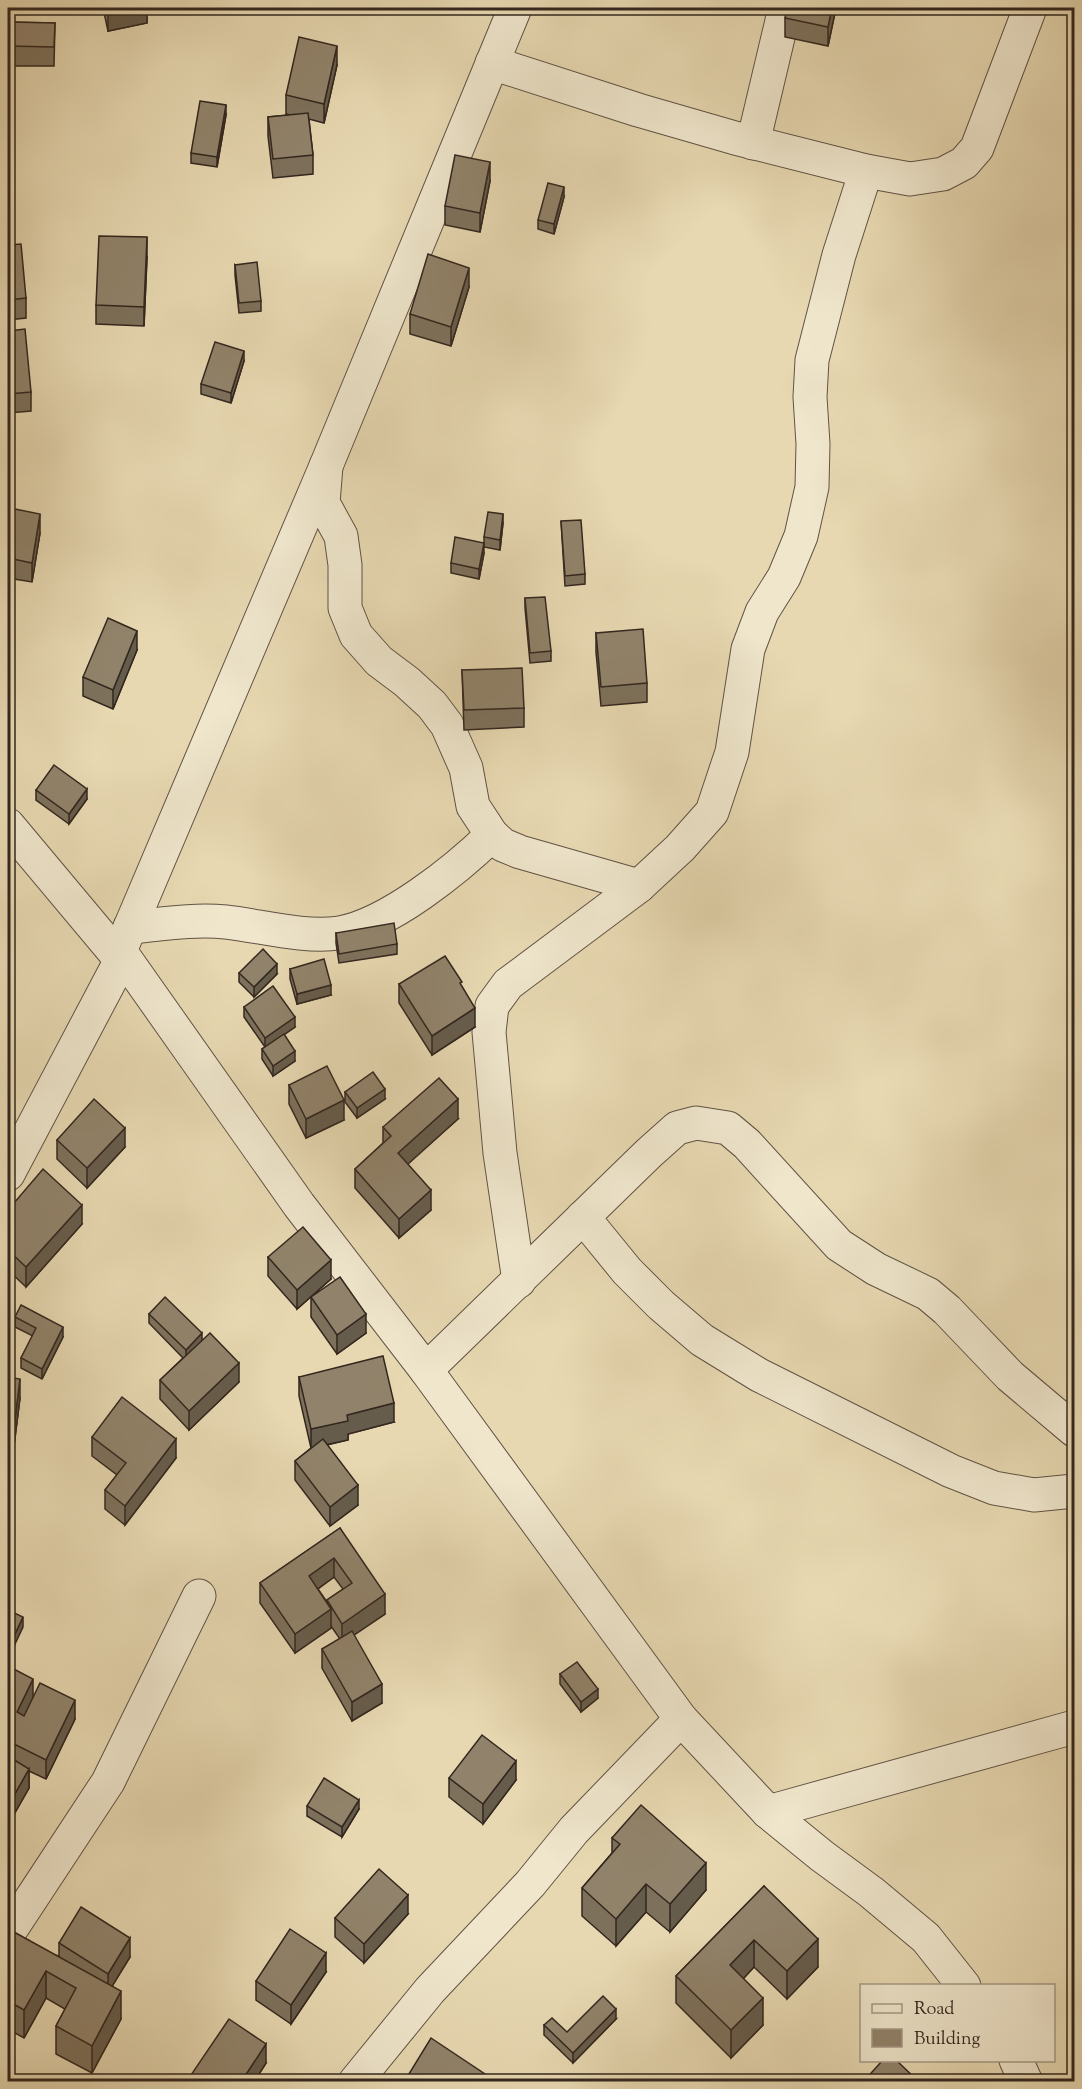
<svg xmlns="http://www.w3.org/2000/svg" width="1082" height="2089" font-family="'Sorts Mill Goudy',serif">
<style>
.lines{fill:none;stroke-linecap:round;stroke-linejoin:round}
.minor-casing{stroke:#605344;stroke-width:35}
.tertiary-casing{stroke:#605344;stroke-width:35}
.minor{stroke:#efe6cc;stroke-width:33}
.tertiary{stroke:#efe6cc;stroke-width:33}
.wall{fill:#7d715c;stroke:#33271f;stroke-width:1.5;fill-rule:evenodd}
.shaded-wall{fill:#665c4b;stroke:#33271f;stroke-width:1.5}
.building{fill:#91836b;stroke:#33271f;stroke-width:1.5}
</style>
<rect width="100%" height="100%" fill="#e7d8b1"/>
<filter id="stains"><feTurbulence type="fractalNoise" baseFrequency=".00333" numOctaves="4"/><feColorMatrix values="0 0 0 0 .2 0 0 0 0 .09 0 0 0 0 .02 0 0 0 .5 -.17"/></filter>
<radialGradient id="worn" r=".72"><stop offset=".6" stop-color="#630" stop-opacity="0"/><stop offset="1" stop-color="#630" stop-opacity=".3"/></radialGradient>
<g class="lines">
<g class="minor-casing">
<g id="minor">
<path d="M492 63 638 110 735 138 866 171 910 179 943 174 964 163 977 148 1030 8"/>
<path d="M753 143 785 8"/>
<path d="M326 466 323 503 341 536 345 565V608L356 635 379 661 407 682 432 705 447 725 466 768 473 806 492 835 503 845 520 852 639 886"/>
<path d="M8 825 121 960"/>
<path d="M130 927C162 924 194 919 226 922 261 926 304 938 339 933 388 925 457 869 492 835"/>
<path d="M120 951 299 1205 426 1370 681 1719 768 1812 822 1856 871 1892 926 1938 964 1986"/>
<path d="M583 1217 627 1271 661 1305 702 1340 759 1375 951 1471 994 1488 1034 1495 1074 1491"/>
<path d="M519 1281 500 1153 489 1032 492 1006 508 984 639 886 680 848 712 812 732 752 748 649 762 612 784 577 801 536 812 487 813 444 810 397 812 360 839 255 866 171"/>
<path d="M426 1370 649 1153 677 1128 696 1123 728 1128 747 1144 839 1245 876 1269 928 1294 947 1310 1010 1376 1074 1430"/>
<path d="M768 1812 1074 1727"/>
<path d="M8 1934 108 1782 199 1596"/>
<path d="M1016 2060 1026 2082"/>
<path d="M355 2082 430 1990 530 1884 574 1830 681 1719"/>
</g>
</g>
<g class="tertiary-casing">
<path id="tertiary" d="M8 1174 121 960 120 951 326 466 515 8"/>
</g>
<use href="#minor" class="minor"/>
<use href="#tertiary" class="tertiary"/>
</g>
<g class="wall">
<path d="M8 8H43L8 11Z"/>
<path d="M103 8H147V23L108 31Z"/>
<path d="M836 8 828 46 785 37V18Z"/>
<path d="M8 22 55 23 54 66H8Z"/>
<path d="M337 65 324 123 309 119 313 155V174L273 178 268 136V117L290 115 286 114V95Z"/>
<path d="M226 115 217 167 191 163V153Z"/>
<path d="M490 181 480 232 445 225V206Z"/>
<path d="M564 197 554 234 538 229V220Z"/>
<path d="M8 245 26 298V318L8 320Z"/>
<path d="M147 257 144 326 96 324V305Z"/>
<path d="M235 265 261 301V311L239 313 235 275Z"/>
<path d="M469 287 451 346 410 334V314Z"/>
<path d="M8 331 31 392V411L8 413Z"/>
<path d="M244 361 231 403 201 394V384Z"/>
<path d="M13 509 40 533 32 582 8 578V524L9 513Z"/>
<path d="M561 521 585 574V584L565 586Z"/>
<path d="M503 523 500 550 484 547V537Z"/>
<path d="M484 553 479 579 451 573V563Z"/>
<path d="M525 598 551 651V661L530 663 525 608Z"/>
<path d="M596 633 647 683V702L601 706 596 652Z"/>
<path d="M137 650 113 709 83 696V677Z"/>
<path d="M462 670 524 708V727L464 730Z"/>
<path d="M36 790 87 799 69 824 36 800Z"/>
<path d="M336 933 397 944V954L339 963 336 943Z"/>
<path d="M290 969 331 995 297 1004 290 979Z"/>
<path d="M239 973 277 974 254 997 239 982Z"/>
<path d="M399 984 475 1027 432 1055 399 1003Z"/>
<path d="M244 1007 295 1027 283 1035 295 1061 273 1076 262 1059V1049L265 1047 244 1017Z"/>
<path d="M289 1085 344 1120 306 1138 289 1104Z"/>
<path d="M345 1092 385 1099 357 1118 345 1102Z"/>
<path d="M458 1119 407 1164 431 1210 399 1238 355 1188V1169L383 1143V1127Z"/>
<path d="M57 1140 125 1147 87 1188 57 1159Z"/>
<path d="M8 1210 82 1224 26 1287 8 1270Z"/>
<path d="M268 1257 331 1279 297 1309 268 1276Z"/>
<path d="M311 1297 366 1333 337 1354 311 1317Z"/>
<path d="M149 1314 202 1341 239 1382 189 1430 160 1399V1380L183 1358 149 1323Z"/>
<path d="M15 1317 63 1337 42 1379 21 1368V1358L33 1336 15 1327Z"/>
<path d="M8 1377 20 1398 12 1462 8 1461Z"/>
<path d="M299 1377 394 1422 348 1434V1440L327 1445 358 1505 330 1526 295 1480V1461L311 1448 299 1396Z"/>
<path d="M92 1437 176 1458 125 1525 105 1509V1490L117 1475 92 1456Z"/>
<path d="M340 1528 385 1614 354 1635 382 1703 352 1721 322 1668V1649L340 1639 331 1626V1628L295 1653 260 1603V1583ZM334 1577 343 1589 327 1600V1602L318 1589Z"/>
<path d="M8 1666 33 1698 75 1719 46 1779 29 1771V1788L8 1825Z"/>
<path d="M560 1674 598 1698 581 1712 560 1684Z"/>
<path d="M449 1778 516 1780 483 1824 449 1797Z"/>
<path d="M307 1806 359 1809 342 1837 307 1816Z"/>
<path d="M612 1838 706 1890 670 1932 646 1912 616 1946 582 1916V1888L612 1853Z"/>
<path d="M764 1886 818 1967 787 1999 754 1967 743 1979 763 2025 731 2058 676 2003V1976Z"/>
<path d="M408 1914 364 1963 335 1937V1918Z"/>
<path d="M59 1943 130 1957 112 1986 121 2019 92 2073 56 2054V2026L65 2009 46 1998 24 2038 8 2029V1944L59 1956Z"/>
<path d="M326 1972 291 2024 256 2000V1981Z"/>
<path d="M616 2019 573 2063 544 2035V2025L567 2032Z"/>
<path d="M266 2063 254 2082H191V2075Z"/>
</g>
<g class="shaded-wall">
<path d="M130 8H147V23L108 31V12Z"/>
<path d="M832 8H836L828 46V27Z"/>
<path d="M337 46V65L324 123V104Z"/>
<path d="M226 105V115L217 167V157Z"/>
<path d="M490 162V181L480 232V213Z"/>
<path d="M564 187V197L554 234V224Z"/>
<path d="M147 237V257L144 326V307Z"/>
<path d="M469 268V287L451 346V327Z"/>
<path d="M244 351V361L231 403V393Z"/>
<path d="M13 493V512L8 513V494Z"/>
<path d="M40 514V533L32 582V563Z"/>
<path d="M503 514V523L500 550V540Z"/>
<path d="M484 543V553L479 579V569Z"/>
<path d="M137 631V650L113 709V690Z"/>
<path d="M87 789V799L69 824V814Z"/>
<path d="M277 964V974L254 997V987Z"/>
<path d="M331 985V995L297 1004V994Z"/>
<path d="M475 1008V1027L432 1055V1036Z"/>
<path d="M295 1017V1027L265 1048V1038Z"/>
<path d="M295 1051V1061L273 1076V1066Z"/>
<path d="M385 1089V1099L357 1118V1108Z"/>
<path d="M458 1099V1119L398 1173V1153Z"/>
<path d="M344 1100V1120L306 1138V1119Z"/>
<path d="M125 1128V1147L87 1188V1168Z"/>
<path d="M431 1190V1210L399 1238V1219Z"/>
<path d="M82 1205V1224L26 1287V1267Z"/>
<path d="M331 1260V1279L297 1309V1290Z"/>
<path d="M366 1314V1333L337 1354V1335Z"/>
<path d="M63 1327V1337L42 1379V1369Z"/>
<path d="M202 1333V1343L186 1360V1350Z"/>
<path d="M239 1363V1382L189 1430V1411Z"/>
<path d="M20 1379V1398L12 1462V1443Z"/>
<path d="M394 1403V1422L348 1434V1440L311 1448V1429L347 1415Z"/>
<path d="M176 1439V1458L125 1525V1506Z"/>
<path d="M358 1485V1505L330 1526V1507Z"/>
<path d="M334 1558V1577L309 1595V1576Z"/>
<path d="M385 1594V1614L342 1643V1624Z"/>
<path d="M331 1609V1628L295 1653V1634Z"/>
<path d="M23 1617V1627L8 1659V1649Z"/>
<path d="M33 1679V1698L17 1732V1712Z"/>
<path d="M382 1684V1703L352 1721V1702Z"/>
<path d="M598 1689V1698L581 1712V1702Z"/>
<path d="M75 1700V1719L46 1779V1760Z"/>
<path d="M516 1761V1780L483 1824V1804Z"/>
<path d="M29 1769V1788L8 1825V1806Z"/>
<path d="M359 1800V1809L342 1837V1827Z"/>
<path d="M706 1863V1890L670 1932V1904Z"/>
<path d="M646 1884V1912L616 1946V1919Z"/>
<path d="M408 1895V1914L364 1963V1944Z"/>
<path d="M130 1938V1957L108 1993V1974Z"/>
<path d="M818 1939V1967L787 1999V1971Z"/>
<path d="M754 1940V1967L730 1993V1965Z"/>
<path d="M326 1953V1972L291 2024V2005Z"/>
<path d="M46 1971V1998L24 2038V2010Z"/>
<path d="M121 1991V2019L92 2073V2046Z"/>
<path d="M763 1998V2025L731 2058V2030Z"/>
<path d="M616 2009V2019L573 2063V2053Z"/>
<path d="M266 2044V2063L254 2082H241Z"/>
</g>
<g class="building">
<path d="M107 8H130L108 12Z"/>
<path d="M787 8H832L828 27 785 18Z"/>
<path d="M8 22 55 23 54 47 8 46Z"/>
<path d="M299 37 337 46 324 104 286 95Z"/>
<path d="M200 101 226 105 217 157 191 153Z"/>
<path d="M308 113 313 155 273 159 268 117Z"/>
<path d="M455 155 490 162 480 213 445 206Z"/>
<path d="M548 183 564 187 554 224 538 220Z"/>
<path d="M99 236 147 237 144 307 96 305Z"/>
<path d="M21 244 26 298 8 300V245Z"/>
<path d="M428 254 469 268 451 327 410 314Z"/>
<path d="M257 262 261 301 239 303 235 265Z"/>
<path d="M25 329 31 392 8 394V331Z"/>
<path d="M215 342 244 351 231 393 201 384Z"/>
<path d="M8 471 13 493 8 494Z"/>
<path d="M10 508 40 514 32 563 8 558V524Z"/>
<path d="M488 512 503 514 500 540 484 537Z"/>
<path d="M581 520 585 574 565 576 561 521Z"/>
<path d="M455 537 484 543 479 569 451 563Z"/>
<path d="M545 597 551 651 530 653 525 598Z"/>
<path d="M108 618 137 631 113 690 83 677Z"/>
<path d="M643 629 647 683 601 687 596 633Z"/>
<path d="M522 668 524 708 464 710 462 670Z"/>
<path d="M54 765 87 789 69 814 36 790Z"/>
<path d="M394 923 397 944 339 954 336 933Z"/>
<path d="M263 949 277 964 254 987 239 973Z"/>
<path d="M445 956 462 982 460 983 475 1008 432 1036 399 984Z"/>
<path d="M324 959 331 985 297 994 290 969Z"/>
<path d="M273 986 295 1017 265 1038 244 1007Z"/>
<path d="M284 1034 295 1051 273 1066 262 1049Z"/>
<path d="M327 1066 344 1100 306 1119 289 1085Z"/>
<path d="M373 1072 385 1089 357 1108 345 1092Z"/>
<path d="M439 1078 458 1099 398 1153 431 1190 399 1219 355 1169 391 1136 383 1127Z"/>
<path d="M94 1099 125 1128 87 1168 57 1140Z"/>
<path d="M43 1169 82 1205 26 1267 8 1250V1210Z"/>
<path d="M303 1227 331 1260 297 1290 268 1257Z"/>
<path d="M340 1277 366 1314 337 1335 311 1297Z"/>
<path d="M165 1297 202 1333 186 1350 149 1314Z"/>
<path d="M21 1305 63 1327 42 1369 21 1358 36 1328 15 1317Z"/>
<path d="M210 1333 239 1363 189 1411 160 1380Z"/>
<path d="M383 1356 394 1403 347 1415 348 1421 311 1429 299 1377Z"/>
<path d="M8 1377 20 1379 12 1443 8 1442Z"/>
<path d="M122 1397 176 1439 125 1506 105 1490 126 1463 92 1437Z"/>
<path d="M323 1439 358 1485 330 1507 295 1461Z"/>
<path d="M340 1528 385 1594 342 1624 327 1600 352 1583 334 1558 309 1576 331 1609 295 1634 260 1583Z"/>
<path d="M8 1610 23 1617 8 1649Z"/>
<path d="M352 1631 382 1684 352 1702 322 1649Z"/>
<path d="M577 1662 598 1689 581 1702 560 1674Z"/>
<path d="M8 1666 33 1679 17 1712 24 1716 40 1683 75 1700 46 1760 8 1741Z"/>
<path d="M482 1735 516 1761 483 1804 449 1778Z"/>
<path d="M8 1756 29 1769 8 1806Z"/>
<path d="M324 1778 359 1800 342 1827 307 1806Z"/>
<path d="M641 1805 706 1863 670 1904 646 1884 616 1919 582 1888 620 1844 612 1838Z"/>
<path d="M379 1869 408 1895 364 1944 335 1918Z"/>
<path d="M764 1886 818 1939 787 1971 754 1940 730 1965 763 1998 731 2030 676 1976Z"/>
<path d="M81 1907 130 1938 108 1974 59 1943Z"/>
<path d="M290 1929 326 1953 291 2005 256 1981Z"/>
<path d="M14 1932 121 1991 92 2046 56 2026 76 1988 46 1971 24 2010 8 2001V1944Z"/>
<path d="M603 1996 616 2009 573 2053 544 2025 552 2018 567 2032Z"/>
<path d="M229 2019 266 2044 241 2082H200L191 2075Z"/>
<path d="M431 2038 497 2082H404Z"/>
<path d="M882 2061H897L919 2082H863Z"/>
</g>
<rect width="1082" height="2089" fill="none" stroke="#e7d8b1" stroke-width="30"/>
<rect x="9" y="9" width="1064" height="2071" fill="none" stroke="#33271f" stroke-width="3"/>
<rect x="15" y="15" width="1052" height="2059" fill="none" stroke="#33271f" stroke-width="1.5"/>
<rect x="860" y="1984" width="195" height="78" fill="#efe6cc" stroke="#a49a87" stroke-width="1.5"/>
<rect x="872" y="2004" width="30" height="9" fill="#efe6cc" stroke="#a49a87" stroke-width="1.5"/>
<text x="914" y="2014" font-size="18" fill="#33271f">Road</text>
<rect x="872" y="2029" width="30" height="18" fill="#91836b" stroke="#a49a87" stroke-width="1.5"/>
<text x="914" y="2044" font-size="18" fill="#33271f">Building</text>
<rect width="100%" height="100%" filter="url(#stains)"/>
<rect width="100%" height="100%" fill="url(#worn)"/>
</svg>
